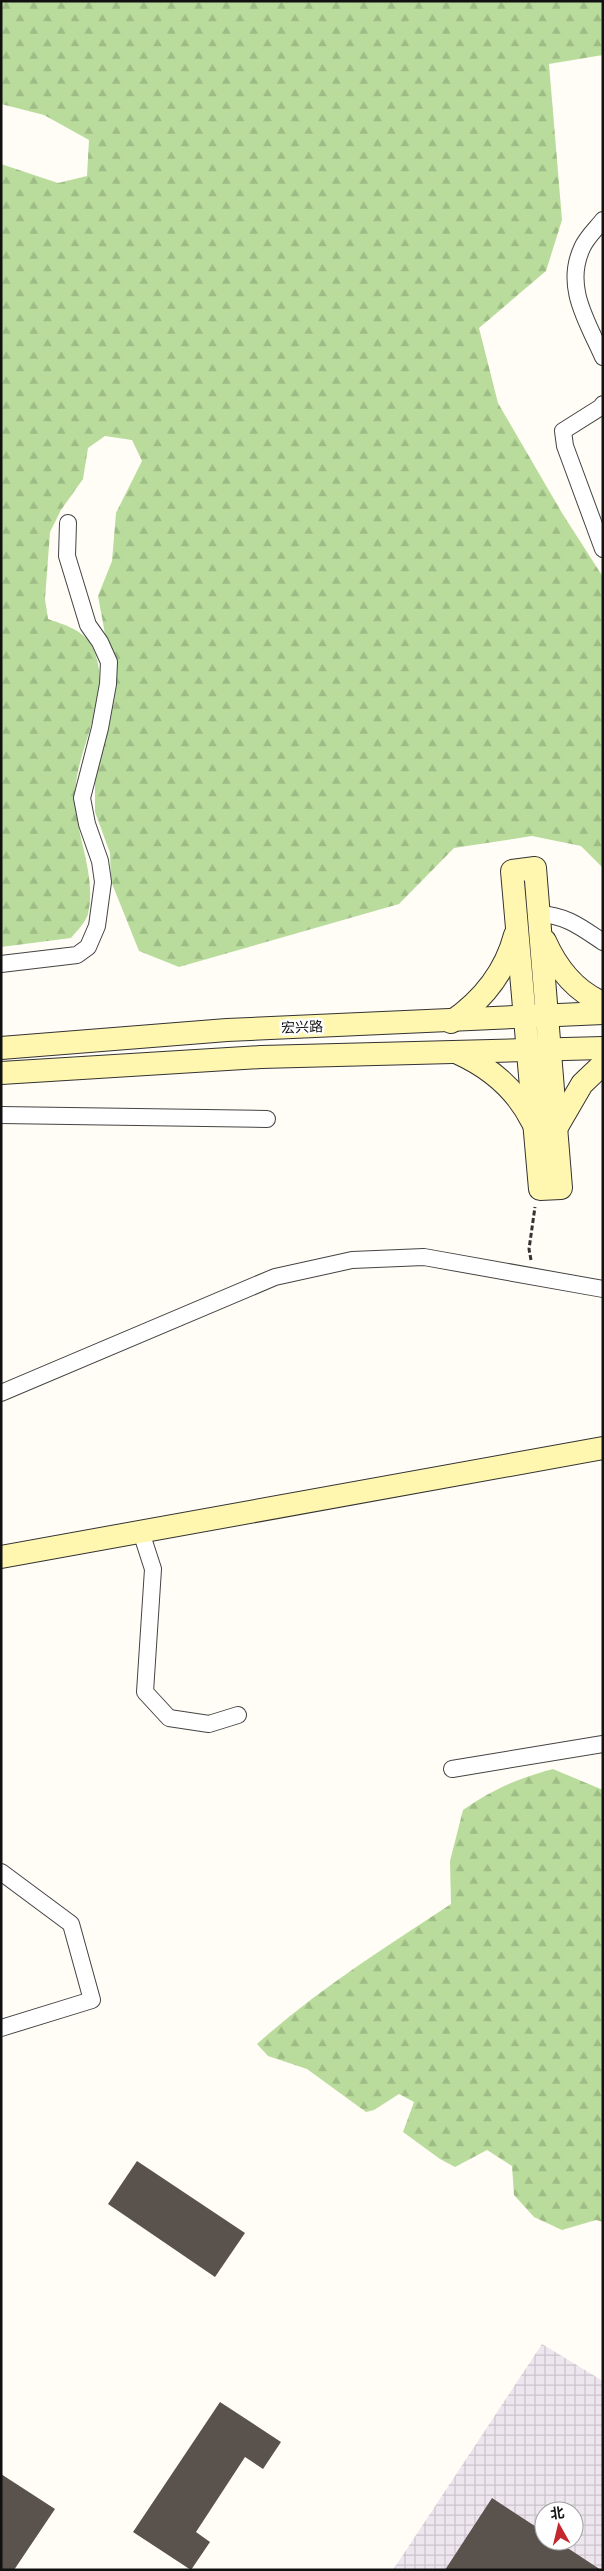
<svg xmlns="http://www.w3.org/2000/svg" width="604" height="2571" font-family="Lora,'Noto Sans SC',serif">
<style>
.industrial{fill:url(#industrial-grid);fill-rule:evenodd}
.forest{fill:url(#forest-firs)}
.building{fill:#5a524d}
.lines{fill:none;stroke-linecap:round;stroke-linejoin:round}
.street-casing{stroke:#444;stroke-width:18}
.secondary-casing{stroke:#333;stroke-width:24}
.path{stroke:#333;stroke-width:3;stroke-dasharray:5 2.5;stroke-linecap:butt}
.street{stroke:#fff;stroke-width:16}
.secondary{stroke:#fff6b0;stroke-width:22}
.labels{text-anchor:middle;stroke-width:5;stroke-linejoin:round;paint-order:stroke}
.street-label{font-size:14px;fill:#111;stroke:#fff}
</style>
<defs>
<pattern id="industrial-grid" width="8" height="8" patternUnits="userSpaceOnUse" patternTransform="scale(1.25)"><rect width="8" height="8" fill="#eee6ef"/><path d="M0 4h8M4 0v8" fill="none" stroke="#cbc4cc"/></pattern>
<pattern id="forest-firs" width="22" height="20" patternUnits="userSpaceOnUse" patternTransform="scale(1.25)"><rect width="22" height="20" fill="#b9dc9c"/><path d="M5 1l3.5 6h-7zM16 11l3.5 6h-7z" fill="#9ebc85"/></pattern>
</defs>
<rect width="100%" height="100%" fill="#fffdf5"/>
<path class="industrial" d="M542 2344 603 2381V2570H393ZM544 2511H574V2541H544Z"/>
<g class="forest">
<path d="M1 1H603V55L549 64 562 220 546 271 479 328 498 403 562 513 603 577V868L581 846 532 836 454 848 399 904 179 967 139 951 111 881 110 853 95 812V780L115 684 117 661 105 634 98 596 112 561 116 513 142 461 132 440 105 436 88 448 83 479 61 510 50 532 45 599 48 619C62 624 81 629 90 643 116 686 81 740 76 783 70 828 98 869 88 914 86 922 76 932 71 938L1 947V164L58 183 87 176 89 140 44 115 1 104Z"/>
<path d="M553 1769 603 1790V2222L596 2220 562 2230 534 2217 514 2195 512 2166 487 2150 455 2167 440 2159 403 2132 414 2102 399 2094 374 2110 366 2112 307 2069 268 2056 257 2044C316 1991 384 1948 451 1904L450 1861 463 1810C493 1789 519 1778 553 1769Z"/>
</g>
<g class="building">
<path d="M137 2161 245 2233 215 2277 108 2204Z"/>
<path d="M220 2402 281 2442 263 2469 245 2457 196 2532 210 2542 191 2570 133 2532Z"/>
<path d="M1 2474 55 2509 14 2570H1Z"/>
<path d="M492 2498 544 2532V2541H557L601 2570H445Z"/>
</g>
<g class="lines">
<g class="street-casing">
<g id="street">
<path d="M603 220C596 229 586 238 582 248 564 287 587 321 603 357"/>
<path d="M603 404 601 407 563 431 565 446 603 549"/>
<path d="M539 914C566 915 582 928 603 942"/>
<path d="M1 964 77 955 88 947 97 926 103 882 100 861 87 824 82 798 100 728 108 684 109 662 100 642 88 625 67 556 68 523"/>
<path d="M1 1115 267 1119"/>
<path d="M1 1393 275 1277 352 1260 424 1257 603 1289"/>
<path d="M141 1532 153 1569 145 1692 169 1718 209 1724 238 1715"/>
<path d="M452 1769 603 1744"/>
<path d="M1 1872 71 1924 92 2000 1 2028"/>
</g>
</g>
<g class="secondary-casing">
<g id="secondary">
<path d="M535 868 561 1188 540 1189 512 871Z"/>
<path d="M545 941C557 968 575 991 603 1003"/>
<path d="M451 1022C483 1000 505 973 515 935"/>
<path d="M1 1048 227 1030 603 1013"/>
<path d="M458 1053C491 1068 517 1090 533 1123"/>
<path d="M1 1073 261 1057 603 1048"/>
<path d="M557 1127 582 1084 603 1064"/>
<path d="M1 1557 603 1448"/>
</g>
</g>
<path class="path" d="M531 1260 529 1249 535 1207"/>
<use href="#street" class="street"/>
<use href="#secondary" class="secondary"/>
</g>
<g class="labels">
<g class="street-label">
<text transform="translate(302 1027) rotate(-2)" y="5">宏兴路</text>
</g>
</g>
<rect width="604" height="2571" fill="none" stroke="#111111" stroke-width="5"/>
<g transform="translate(559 2526) rotate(352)"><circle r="24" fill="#ffffff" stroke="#a0a0a0"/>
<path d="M0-4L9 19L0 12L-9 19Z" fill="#c4262e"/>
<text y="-8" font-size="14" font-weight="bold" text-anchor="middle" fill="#111111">北</text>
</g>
</svg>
